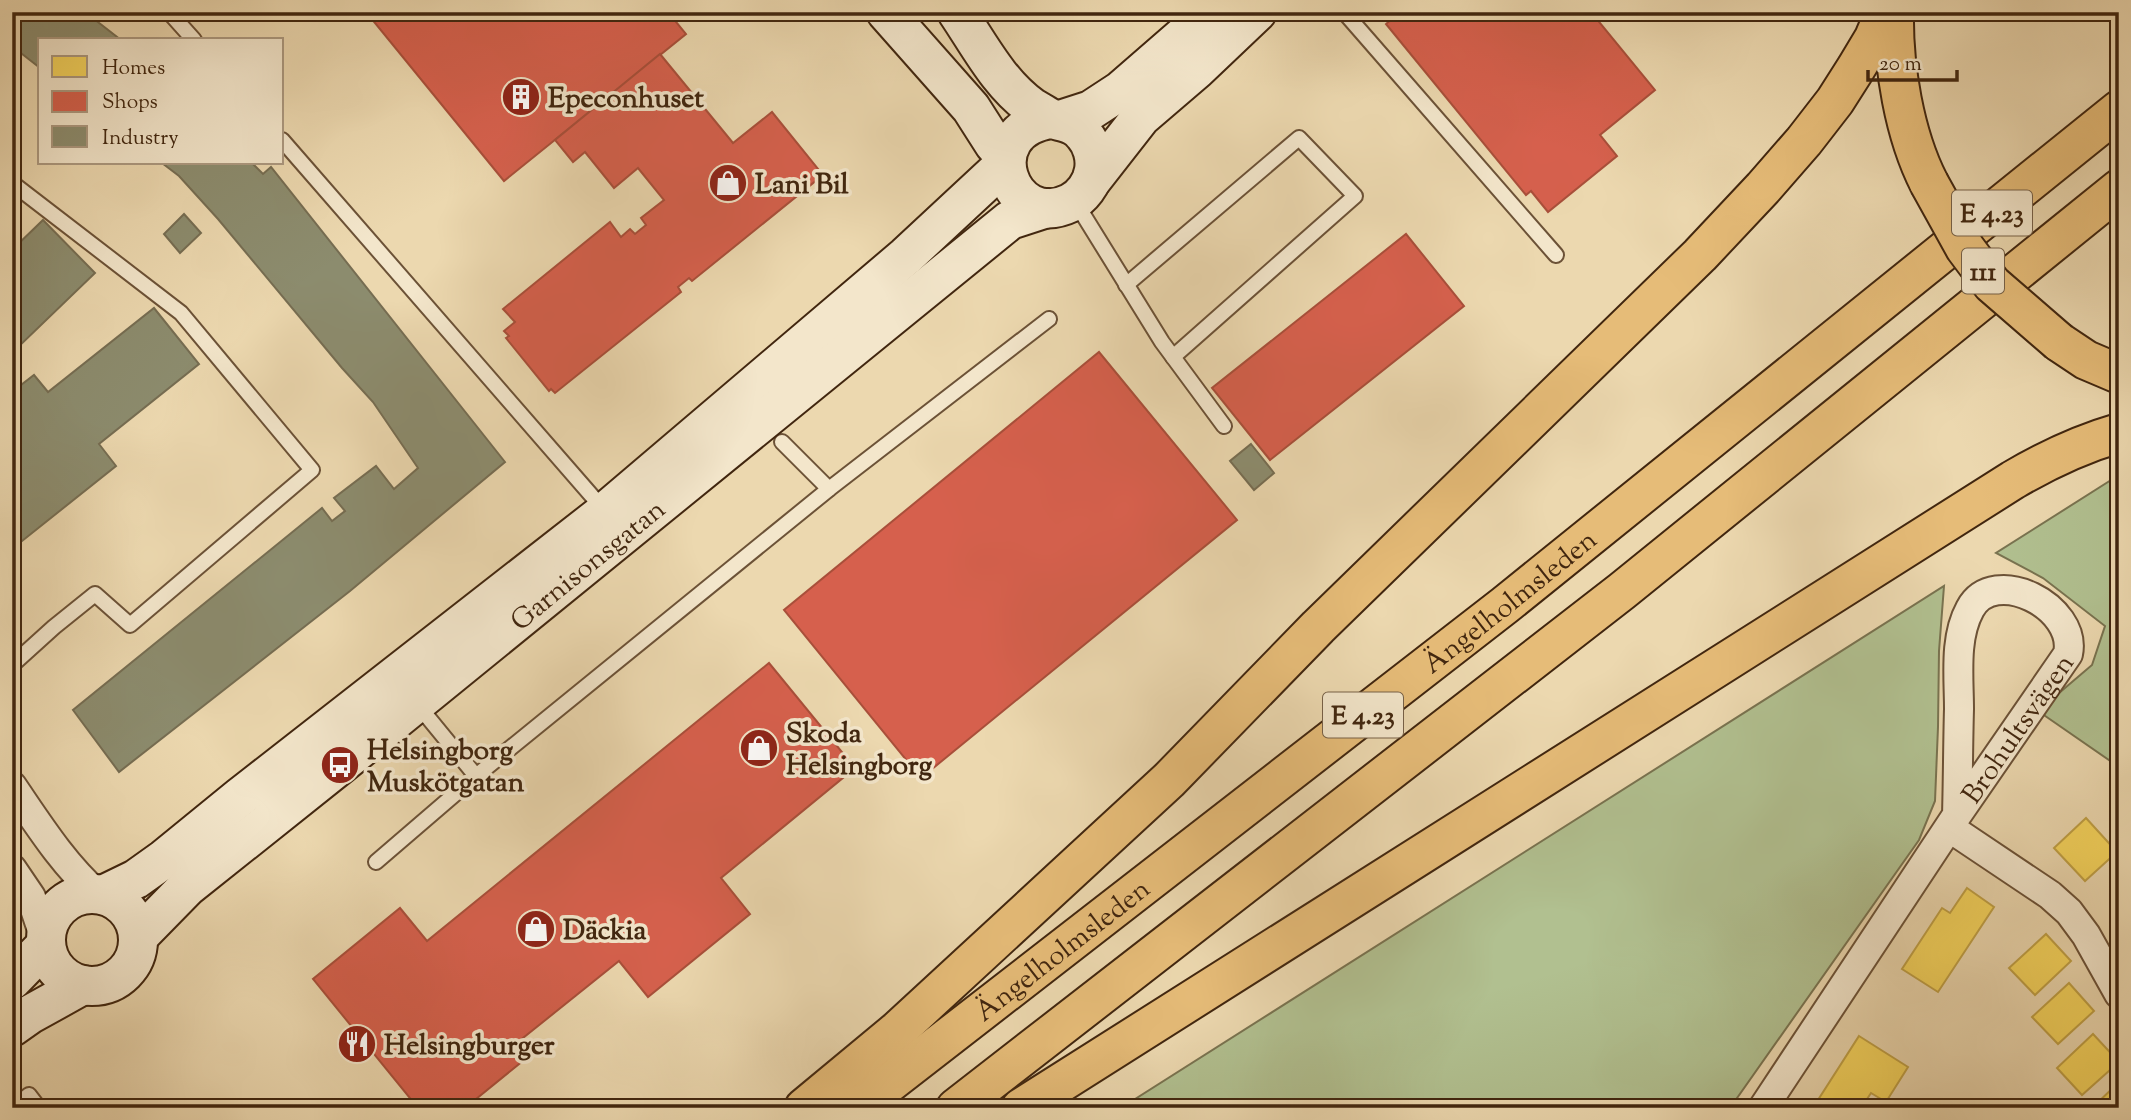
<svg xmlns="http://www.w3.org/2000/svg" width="2131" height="1120" font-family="'Sorts Mill Goudy',serif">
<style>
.green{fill:#b1c090;stroke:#797350;stroke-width:2}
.homes{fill:#f6d55c;stroke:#c0a045;stroke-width:2}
.shops{fill:#d6604d;stroke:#a94f3a;stroke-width:2}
.industry{fill:#8c8c6e;stroke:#766d52;stroke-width:2}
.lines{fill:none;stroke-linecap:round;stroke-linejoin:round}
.lane-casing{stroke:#6c5237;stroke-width:18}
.street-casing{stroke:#6c5237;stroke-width:32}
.secondary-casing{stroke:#41260f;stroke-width:42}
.primary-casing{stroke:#41260f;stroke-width:42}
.highway-casing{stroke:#41260f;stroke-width:42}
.lane{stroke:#f3e6cb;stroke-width:14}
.street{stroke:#f3e6cb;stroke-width:28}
.secondary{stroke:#f3e6cb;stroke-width:38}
.primary{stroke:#e6bc78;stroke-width:38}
.highway{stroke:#e6bc78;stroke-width:38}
.primary-bridge-casing{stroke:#41260f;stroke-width:42;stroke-linecap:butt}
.primary-bridge{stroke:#e6bc78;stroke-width:38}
.labels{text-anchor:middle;stroke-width:7;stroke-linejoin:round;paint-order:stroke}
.shield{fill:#f3e6cb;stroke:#766047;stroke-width:2}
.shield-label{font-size:26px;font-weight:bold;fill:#41260f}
.poi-label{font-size:28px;font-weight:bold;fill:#41260f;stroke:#f3e6cb;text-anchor:start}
.street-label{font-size:28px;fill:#41260f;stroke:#f3e6cb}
</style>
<rect width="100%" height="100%" fill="#ecd8af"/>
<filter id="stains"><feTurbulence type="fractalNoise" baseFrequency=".00286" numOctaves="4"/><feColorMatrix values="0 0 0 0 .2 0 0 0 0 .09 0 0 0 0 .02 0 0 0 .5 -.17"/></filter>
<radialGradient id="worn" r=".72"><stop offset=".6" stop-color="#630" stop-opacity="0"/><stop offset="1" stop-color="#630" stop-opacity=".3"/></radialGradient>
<g class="green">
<path d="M2119 475V767L2038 711 2092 665 2105 626 2043 578 1996 553Z"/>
<path d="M1944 586 1939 651 1938 727 1935 801 1919 840 1730 1108H1121Z"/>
</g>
<g class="homes">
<path d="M2086 818 2117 852 2085 881 2054 848Z"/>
<path d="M1967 888 1994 907 1938 992 1902 969 1942 908 1950 913Z"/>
<path d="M2046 934 2071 961 2035 995 2009 968Z"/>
<path d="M2069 983 2094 1011 2058 1044 2032 1017Z"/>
<path d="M2093 1034 2119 1062 2082 1095 2057 1068Z"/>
<path d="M1859 1036 1908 1067 1886 1102 1871 1093 1861 1108H1831L1818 1100Z"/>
<path d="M2117 1084 2119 1108H2092Z"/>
</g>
<g class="shops">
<path d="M366 12H668L686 34 504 181Z"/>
<path d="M1400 12H1591L1655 90 1600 135 1617 156 1548 212 1531 191 1526 195 1386 24Z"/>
<path d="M660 54 733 143 772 112 823 175 692 281 689 278 678 287 681 292 555 393 551 389 549 391 506 338 509 336 504 331 515 322 503 309 610 222 621 237 630 229 635 234 646 225 641 218 664 200 638 168 614 188 585 152 573 162 555 140Z"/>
<path d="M1406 234 1464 306 1270 460 1212 388Z"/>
<path d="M1099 352 1237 520 921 778 784 610Z"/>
<path d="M769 663 855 768 721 878 750 914 648 997 619 961 513 1046 524 1060 465 1108H418L313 979 400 908 427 941Z"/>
</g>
<g class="industry">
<path d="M12 12H85L121 40H40V68L12 46Z"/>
<path d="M162 163H252L263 174 271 167 505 462 350 591 119 772 73 710 322 508 332 521 345 511 334 498 376 466 394 489 418 468 373 402 342 368 218 219 179 176Z"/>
<path d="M184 214 201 233 180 253 164 234Z"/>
<path d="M43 220 95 273 12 353V250Z"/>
<path d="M154 308 199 364 99 444 116 466 12 549V421L19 415 12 407V392L34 375 48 392Z"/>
<path d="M1251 444 1274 473 1254 490 1230 461Z"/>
</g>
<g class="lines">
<g class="lane-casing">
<g id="lane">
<path d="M169 12 194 40"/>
<path d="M1344 12 1556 255"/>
<path d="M282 140 605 511"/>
<path d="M12 183 181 313 312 470 130 625 95 594 54 627 12 665"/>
<path d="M1076 203 1162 342 1224 426"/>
<path d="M1126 285 1299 138 1355 196 1173 357"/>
<path d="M782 442 829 489 1049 319"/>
<path d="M417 704 476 776"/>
<path d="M376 862 476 776 829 489"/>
<path d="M13 1108 29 1095 39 1108"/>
</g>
</g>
<g class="street-casing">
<g id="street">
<path d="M12 786C38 824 63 864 98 895"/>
<path d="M1950 828 2050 895 2069 912 2086 935 2119 994"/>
<path d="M12 869 31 897 45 939"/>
<path id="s1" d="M1763 1108 1957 815 2068 654C2078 607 1994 564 1970 609 1954 638 1959 677 1959 709 1958 744 1958 780 1957 815"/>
</g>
</g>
<g class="secondary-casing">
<g id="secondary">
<path d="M886 12 971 108 994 144 1006 158"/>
<path d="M957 12C980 46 999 84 1033 108 1039 111 1046 116 1052 119 1065 123 1075 123 1084 135 1092 144 1096 158 1094 170 1092 184 1082 197 1070 203 1010 232 973 131 1051 119"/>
<path d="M1060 120 1091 110 1120 91 1211 12"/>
<path d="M1091 181 1141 117 1197 69 1257 12"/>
<circle cx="92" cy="940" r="46"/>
<path d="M103 895 136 879 164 859 240 797 605 512 906 256 1006 163"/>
<path id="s2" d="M138 937 187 887 340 765 1010 220 1047 208"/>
<path d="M12 980 46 945"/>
<path d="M12 1027 29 1015 83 985"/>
</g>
</g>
<g class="primary-casing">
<g id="primary">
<path d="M1894 12C1893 66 1904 134 1929 183"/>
<path d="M2059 342 2086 360 2119 374"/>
</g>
</g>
<g class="highway-casing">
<g id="highway">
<path d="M804 1108 898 1030 1169 780 1318 627 1700 255 1763 188 1804 141 1835 101 1856 68 1874 38 1885 12"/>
<path id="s3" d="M857 1108 1505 605 2119 110"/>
<path d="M956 1108 1622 591 2119 189"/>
<path d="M1021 1108 2013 480C2047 460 2081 444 2119 433"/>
</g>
</g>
<use href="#lane" class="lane"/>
<use href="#street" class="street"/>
<use href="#secondary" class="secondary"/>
<use href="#primary" class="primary"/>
<use href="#highway" class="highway"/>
<g class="primary-bridge-casing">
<path id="primary-bridge" d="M1929 183 1965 248 1992 284 2059 342"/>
</g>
<use href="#primary-bridge" class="primary-bridge"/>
</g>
<defs>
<g id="building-disc" transform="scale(2.0125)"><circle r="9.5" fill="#8f2418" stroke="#f3e6cb"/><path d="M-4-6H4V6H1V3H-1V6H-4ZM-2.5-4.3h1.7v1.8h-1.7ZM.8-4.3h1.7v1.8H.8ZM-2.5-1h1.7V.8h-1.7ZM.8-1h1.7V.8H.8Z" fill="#fff"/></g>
<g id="shop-disc" transform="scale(2.0125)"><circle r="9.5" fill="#8f2418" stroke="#f3e6cb"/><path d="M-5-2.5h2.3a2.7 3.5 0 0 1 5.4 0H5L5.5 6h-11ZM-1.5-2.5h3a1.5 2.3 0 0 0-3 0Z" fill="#fff"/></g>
<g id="bus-disc" transform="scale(2.0125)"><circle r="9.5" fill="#8f2418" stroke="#f3e6cb"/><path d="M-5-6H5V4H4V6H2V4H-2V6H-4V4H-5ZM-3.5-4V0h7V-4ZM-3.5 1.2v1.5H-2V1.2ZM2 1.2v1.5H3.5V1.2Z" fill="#fff"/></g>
<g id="restaurant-disc" transform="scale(2.0125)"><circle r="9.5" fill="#8f2418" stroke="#f3e6cb"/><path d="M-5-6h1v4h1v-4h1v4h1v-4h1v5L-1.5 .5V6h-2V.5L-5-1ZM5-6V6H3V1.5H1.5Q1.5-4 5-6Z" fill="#fff"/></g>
</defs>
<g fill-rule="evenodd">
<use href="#building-disc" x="521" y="97"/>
<use href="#shop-disc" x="728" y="183"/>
<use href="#shop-disc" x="759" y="748"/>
<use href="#bus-disc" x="340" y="765"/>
<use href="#shop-disc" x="536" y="929"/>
<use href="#restaurant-disc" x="357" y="1044"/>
</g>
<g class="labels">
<g class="shield">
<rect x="1952" y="190.5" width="80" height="45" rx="5"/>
<rect x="1962" y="248.5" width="42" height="45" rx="5"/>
<rect x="1323" y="692.5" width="80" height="45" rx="5"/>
</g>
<g class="shield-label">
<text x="1992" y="222">E 4.23</text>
<text x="1983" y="280">111</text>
<text x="1363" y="724">E 4.23</text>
</g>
<g class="poi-label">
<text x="548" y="107">Epeconhuset</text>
<text x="755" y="193">Lani Bil</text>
<text x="786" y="742">Skoda<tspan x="786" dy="32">Helsingborg</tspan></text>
<text x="367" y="759">Helsingborg<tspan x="367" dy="32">Muskötgatan</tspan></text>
<text x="563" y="939">Däckia</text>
<text x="384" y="1054">Helsingburger</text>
</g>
<g class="street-label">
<text dy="10" stroke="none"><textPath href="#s2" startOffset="584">Garnisonsgatan</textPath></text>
<text dy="10" stroke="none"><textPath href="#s3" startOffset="826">Ängelholmsleden</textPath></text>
<text dy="10" stroke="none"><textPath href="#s1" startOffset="457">Brohultsvägen</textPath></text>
<text dy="10" stroke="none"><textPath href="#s3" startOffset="259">Ängelholmsleden</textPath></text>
</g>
</g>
<rect width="2131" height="1120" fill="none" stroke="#ecd8af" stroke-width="42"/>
<rect x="14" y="14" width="2103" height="1092" fill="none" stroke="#41260f" stroke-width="3.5"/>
<rect x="21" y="21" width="2089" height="1078" fill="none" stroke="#41260f" stroke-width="2"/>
<rect x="38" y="38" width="245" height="126" fill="#f3e6cb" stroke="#ac9980" stroke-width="2"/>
<rect x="52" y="56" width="35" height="21" fill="#f6d55c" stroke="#ac9980" stroke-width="2"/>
<text x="102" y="74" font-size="21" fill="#41260f">Homes</text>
<rect x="52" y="91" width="35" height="21" fill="#d6604d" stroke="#ac9980" stroke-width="2"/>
<text x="102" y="108" font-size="21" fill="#41260f">Shops</text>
<rect x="52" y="126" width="35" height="21" fill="#8c8c6e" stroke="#ac9980" stroke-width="2"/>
<text x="102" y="144" font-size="21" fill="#41260f">Industry</text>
<path d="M1868 70v10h89v-10" fill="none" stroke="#41260f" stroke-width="3.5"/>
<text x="1879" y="70" font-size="21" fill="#41260f" stroke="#f3e6cb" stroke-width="5" paint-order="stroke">20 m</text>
<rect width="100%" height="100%" filter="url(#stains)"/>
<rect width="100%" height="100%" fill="url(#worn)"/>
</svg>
